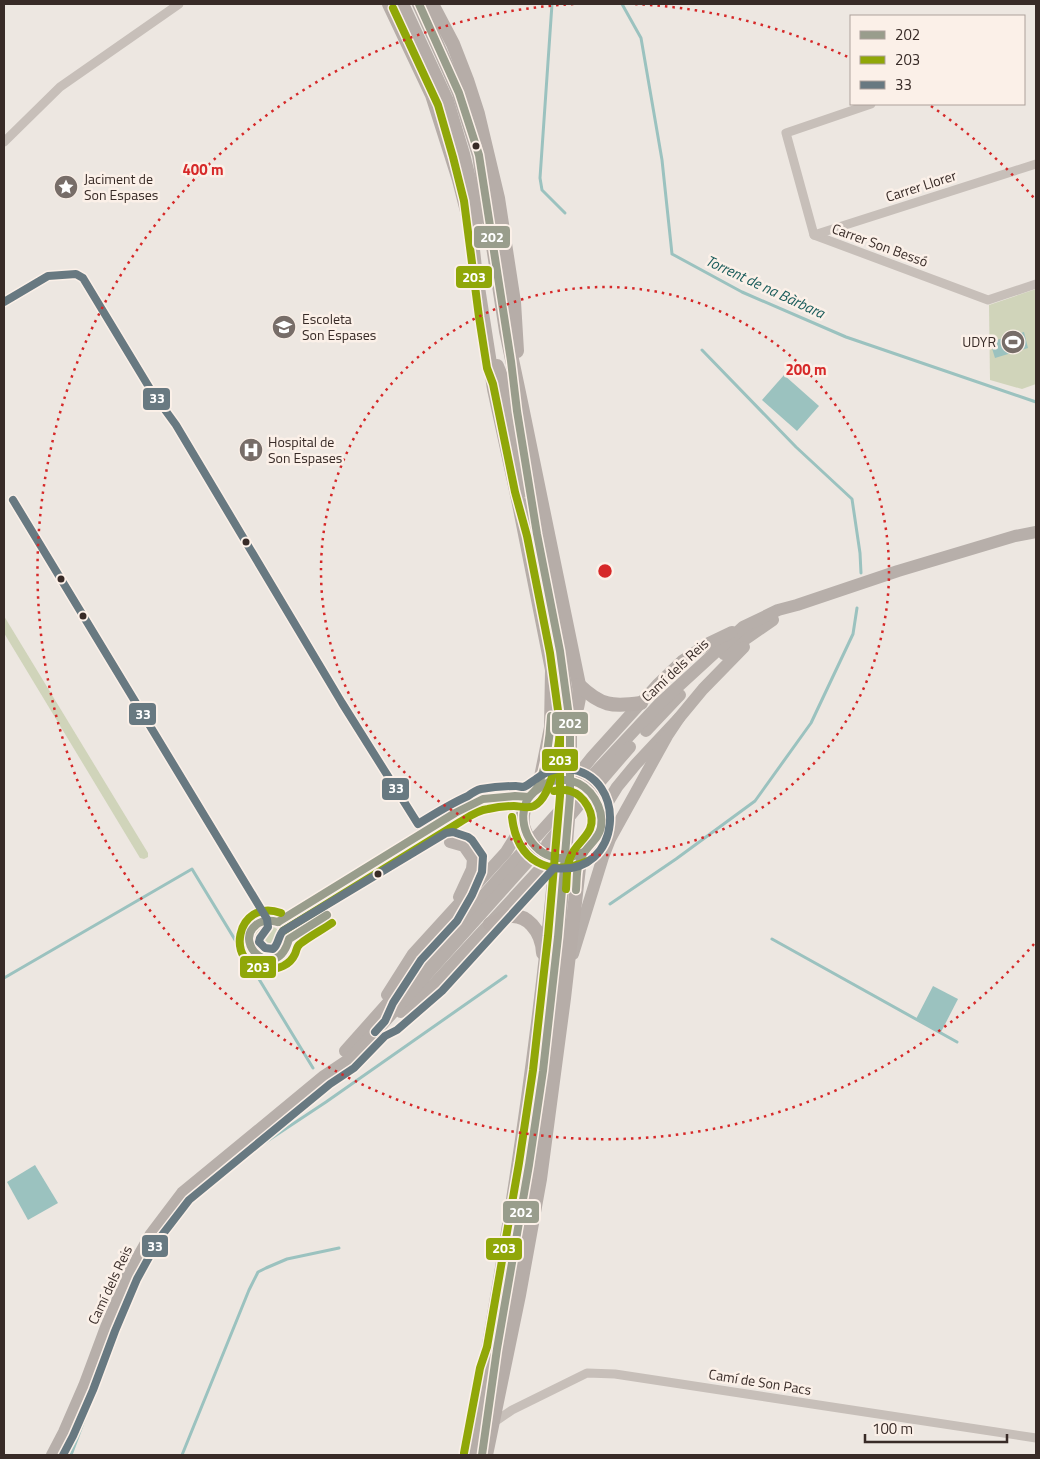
<svg xmlns="http://www.w3.org/2000/svg" width="1040" height="1459" font-family="'Titillium Web',sans-serif">
<style>
.green{fill:#d0d4ba}
.water{fill:#9bc2bf}
.lines{fill:none;stroke-linecap:round;stroke-linejoin:round}
.stream{stroke:#9bc2bf;stroke-width:3}
.street{stroke:#c7bfb9;stroke-width:9}
.secondary{stroke:#b7afaa;stroke-width:12}
.primary{stroke:#b6ada8;stroke-width:14}
.primary-bridge{stroke:#b6ada8;stroke-width:14}
.bus-1-casing{stroke:#fbf0e8;stroke-width:11}
.bus-2-casing{stroke:#fbf0e8;stroke-width:11}
.bus-3-casing{stroke:#fbf0e8;stroke-width:11}
.bus-1{stroke:#999d8c;stroke-width:8}
.bus-2{stroke:#90a708;stroke-width:8}
.bus-3{stroke:#687981;stroke-width:8}
.ring{fill:none;stroke:#d62828;stroke-width:2.5;stroke-dasharray:2.5 5}
.bus-dot{fill:#382b27;stroke:#fbf0e8;stroke-width:2}
.labels{text-anchor:middle;stroke-width:5;stroke-linejoin:round;paint-order:stroke}
.poi-label{font-size:14px;fill:#382b27;stroke:#fbf0e8;text-anchor:start}
.street-label{font-size:14px;fill:#382b27;stroke:#fbf0e8}
.water-label{font-size:15px;font-style:italic;fill:#1a5c5b;stroke:#fbf0e8}
.centre{fill:#d62828;stroke:#fbf0e8;stroke-width:2.5}
.ring-label{font-size:15px;text-anchor:middle;font-weight:bold;fill:#d62828;stroke:#fbf0e8;stroke-width:5;stroke-linejoin:round;paint-order:stroke}
.line-badge{stroke:#fbf0e8;stroke-width:2}
.badge-label{font-size:14px;text-anchor:middle;font-weight:bold;fill:#fff}
</style>
<rect width="100%" height="100%" fill="#ede7e1"/>
<g class="green">
<path d="M1036 289V384L1022 389 990 380 989 305Z"/>
<path d="M4 616 148 853V857L144 859 140 858 4 633Z"/>
<circle cx="268" cy="940" r="14"/>
</g>
<g class="water">
<path d="M1024 332 1028 348 995 358 990 342Z"/>
<path d="M784 375 819 406 797 431 762 400Z"/>
<path d="M933 986 958 999 941 1032 916 1019Z"/>
<path d="M35 1165 58 1203 28 1220 7 1182Z"/>
</g>
<g class="lines">
<g class="stream">
<path d="M552 4 540 178 542 190 565 213"/>
<path d="M622 4 641 38 662 160 672 254 742 292 846 337 1036 402"/>
<path d="M702 350 796 447 852 499 860 553 861 573"/>
<path d="M610 904 676 859 755 801 811 723 853 634 857 608"/>
<path d="M772 939 957 1042"/>
<path d="M4 978 192 869 313 1068"/>
<path d="M71 1455 132 1292 170 1224 222 1171 326 1102 506 976"/>
<path d="M182 1455 249 1290 258 1272 266 1268 287 1259 339 1248"/>
</g>
<g class="street">
<path d="M871 104 786 133 814 235 988 300 1036 284"/>
<path d="M4 142 60 87 179 4"/>
<path d="M814 235 1036 164"/>
<path d="M493 1423 512 1410 587 1373 615 1374 1036 1438"/>
</g>
<g class="secondary">
<path d="M724 654 773 620"/>
<path d="M646 731 680 695"/>
<path d="M590 778 659 704 743 627 778 610 797 605 898 571 1015 536 1036 532"/>
<path d="M573 781 592 757 658 684 682 661 709 643 732 632"/>
<path d="M598 784 630 747"/>
<path d="M601 813 617 787 636 764 679 718 703 689 744 647"/>
<path d="M537 836 573 796"/>
<path d="M450 842 464 846 473 859 472 869 459 897"/>
<path d="M547 844 584 799"/>
<path d="M573 954 603 857 610 839 667 736 679 718"/>
<path d="M387 995 413 954 506 852 516 836 523 826"/>
<path d="M401 1012 435 983 551 857"/>
<path d="M345 1051 523 851"/>
<path d="M52 1455 64 1432 84 1386 106 1327 128 1275 151 1234 182 1193 324 1076 348 1060 379 1028 531 858"/>
</g>
<g class="primary">
<path d="M389 4 432 95 459 180 470 223 475 268 494 389 519 504 552 670 551 727 541 777 536 790"/>
<path d="M402 4 447 101 463 154 474 199 477 219"/>
<path d="M419 4 459 93 479 155 506 331 522 407 579 685C582 714 564 727 562 753 561 761 564 772 566 780"/>
<path d="M432 4 453 44 467 80 478 114 498 198 514 302 517 351"/>
<path d="M497 366 503 381 525 490"/>
<path d="M532 500 537 534"/>
<path d="M579 685C601 706 612 707 641 703"/>
<path d="M523 826C520 795 543 777 573 781"/>
<path d="M490 924C496 923 499 919 505 917 527 911 542 932 543 953"/>
<path d="M470 1455C472 1434 478 1413 481 1392 489 1345 497 1297 505 1250 526 1120 544 990 556 859"/>
<path d="M486 1455 519 1295 540 1179 564 998 580 859C584 852 591 847 595 841 601 833 601 823 601 813"/>
</g>
<g class="primary-bridge">
<path d="M573 781C588 786 596 798 601 813"/>
<path d="M523 826C529 844 534 849 551 857"/>
<path d="M497 1349 529 1165 543 1071 558 937 570 796V724L560 651 537 534"/>
</g>
<g class="bus-1-casing">
<g id="bus-1">
<path d="M419 4 459 93 479 155 511 361 517 411 537 534 560 651 570 724V796L558 937 543 1071 529 1165 497 1349 482 1455"/>
<path d="M553 781C560 780 566 779 572 781 591 786 604 808 601 827 599 839 587 846 582 856 576 866 577 878 576 890"/>
<path d="M549 782C539 788 528 794 525 806 517 831 538 861 566 858 572 858 578 854 584 852"/>
<path d="M278 922 455 813 483 799 515 796 529 797C532 794 535 791 537 788 546 771 550 735 551 716"/>
<path d="M278 922C270 920 262 920 256 925 232 944 277 984 289 939L327 915"/>
</g>
</g>
<g class="bus-2-casing">
<g id="bus-2">
<path d="M393 8 438 105 453 157 464 201 479 317 487 368 493 384 515 492 527 536 550 653 560 725V796L548 936 533 1070 519 1163 487 1347 480 1368 464 1453"/>
<path d="M554 791C559 790 565 789 570 791 584 795 596 814 590 829 585 840 574 846 570 858 566 868 567 879 566 889"/>
<path d="M512 817C517 861 548 878 588 861"/>
<path d="M281 913C235 897 224 967 266 969 278 970 290 965 295 954 297 950 296 947 300 944 310 936 322 930 332 923"/>
<path d="M283 931 460 822C468 817 478 810 488 809 496 807 506 806 514 806 520 806 528 809 534 806 555 795 560 738 561 716"/>
</g>
</g>
<g class="bus-3-casing">
<g id="bus-3">
<path d="M4 302 48 276 76 274 83 278 152 392 176 425 342 703 418 824C434 814 450 804 468 796 472 793 477 790 481 789 492 787 505 786 516 786 518 786 521 787 523 787 528 786 532 781 536 779 545 772 557 768 568 769 629 775 623 877 554 868L442 991 397 1030 385 1036 354 1068 330 1084 189 1200 159 1239 137 1279 115 1331 93 1390 73 1436 63 1455"/>
<path d="M13 500 267 919 268 927 260 938 259 942 265 948 273 949C279 944 278 936 283 931L446 833 453 832 468 837 472 840 483 856 482 872 472 895 457 921 421 960 393 1003 385 1021 375 1032"/>
</g>
</g>
<use href="#bus-1" class="bus-1"/>
<use href="#bus-2" class="bus-2"/>
<use href="#bus-3" class="bus-3"/>
</g>
<g class="ring">
<circle cx="605" cy="571" r="284"/>
<path d="M1034 944A568 568 0 1 1 575 4M635 4A568 568 0 0 1 850 58M931 106A568 568 0 0 1 1034 198"/>
</g>
<defs>
<g id="sight-disc" transform="scale(1.25)"><circle r="9.5" fill="#776d68" stroke="#fbf0e8"/><path d="M0-6L1.8-2.2L6-1.7L2.9 1.2L3.7 5.4L0 3.3L-3.7 5.4L-2.9 1.2L-6-1.7L-1.8-2.2Z" fill="#fff"/></g>
<g id="school-disc" transform="scale(1.25)"><circle r="9.5" fill="#776d68" stroke="#fbf0e8"/><path d="M0-5L7-2L0 1L-7-2ZM-4 1L0 2.5L4 1V4Q0 6-4 4Z" fill="#fff"/></g>
<g id="stadium-disc" transform="scale(1.25)"><circle r="9.5" fill="#776d68" stroke="#fbf0e8"/><path d="M0-5a6.5 5 0 1 0 0 10a6.5 5 0 1 0 0-10ZM-3.5-1.8h7v3.6h-7Z" fill="#fff"/></g>
<g id="hospital-disc" transform="scale(1.25)"><circle r="9.5" fill="#776d68" stroke="#fbf0e8"/><path d="M-5-5h3v3.5h4V-5h3V5h-3V1.5h-4V5h-3Z" fill="#fff"/></g>
</defs>
<g fill-rule="evenodd">
<use href="#sight-disc" x="66" y="187"/>
<use href="#school-disc" x="284" y="327"/>
<use href="#stadium-disc" x="1013" y="342"/>
<use href="#hospital-disc" x="251" y="450"/>
</g>
<g class="bus-dot">
<circle cx="476" cy="146" r="4.5"/>
<circle cx="246" cy="542" r="4.5"/>
<circle cx="61" cy="579" r="4.5"/>
<circle cx="83" cy="616" r="4.5"/>
<circle cx="378" cy="874" r="4.5"/>
</g>
<g class="labels">
<g class="poi-label">
<text x="84" y="184">Jaciment de<tspan x="84" dy="16">Son Espases</tspan></text>
<text x="302" y="324">Escoleta<tspan x="302" dy="16">Son Espases</tspan></text>
<text x="996" y="347" text-anchor="end">UDYR</text>
<text x="268" y="447">Hospital de<tspan x="268" dy="16">Son Espases</tspan></text>
</g>
<g class="street-label">
<text transform="translate(921 186) rotate(-18)" y="5">Carrer Llorer</text>
<text transform="translate(880 245) rotate(20)" y="5">Carrer Son Bessó</text>
<text transform="translate(675 670) rotate(-43)" y="5">Camí dels Reis</text>
<text transform="translate(110 1285) rotate(-65)" y="5">Camí dels Reis</text>
<text transform="translate(760 1382) rotate(9)" y="5">Camí de Son Pacs</text>
</g>
<g class="water-label">
<text transform="translate(765 287) rotate(25)" y="5">Torrent de na Bàrbara</text>
</g>
</g>
<circle cx="605" cy="571" r="8" class="centre"/>
<g class="ring-label">
<text x="203" y="175">400 m</text>
<text x="806" y="375">200 m</text>
</g>
<g class="line-badge">
<rect x="473" y="225" width="38" height="24" rx="5" fill="#999d8c"/>
<rect x="455" y="265" width="38" height="24" rx="5" fill="#90a708"/>
<rect x="142" y="387" width="29" height="24" rx="5" fill="#687981"/>
<rect x="128" y="702" width="29" height="24" rx="5" fill="#687981"/>
<rect x="551" y="711" width="38" height="24" rx="5" fill="#999d8c"/>
<rect x="541" y="748" width="38" height="24" rx="5" fill="#90a708"/>
<rect x="381" y="777" width="29" height="24" rx="5" fill="#687981"/>
<rect x="239" y="955" width="38" height="24" rx="5" fill="#90a708"/>
<rect x="502" y="1200" width="38" height="24" rx="5" fill="#999d8c"/>
<rect x="141" y="1234" width="28" height="24" rx="5" fill="#687981"/>
<rect x="485" y="1237" width="38" height="24" rx="5" fill="#90a708"/>
</g>
<g class="badge-label">
<text x="492" y="242">202</text>
<text x="474" y="282">203</text>
<text x="157" y="403">33</text>
<text x="143" y="719">33</text>
<text x="570" y="728">202</text>
<text x="560" y="765">203</text>
<text x="396" y="793">33</text>
<text x="258" y="972">203</text>
<text x="521" y="1217">202</text>
<text x="155" y="1251">33</text>
<text x="504" y="1253">203</text>
</g>
<rect width="1040" height="1459" fill="none" stroke="#382b27" stroke-width="10"/>
<rect x="850" y="15" width="175" height="90" fill="#fbf0e8" stroke="#ada19b"/>
<rect x="860" y="31" width="25" height="8" fill="#999d8c" stroke="#ada19b"/>
<text x="895" y="40" font-size="15" fill="#382b27">202</text>
<rect x="860" y="56" width="25" height="8" fill="#90a708" stroke="#ada19b"/>
<text x="895" y="65" font-size="15" fill="#382b27">203</text>
<rect x="860" y="81" width="25" height="8" fill="#687981" stroke="#ada19b"/>
<text x="895" y="90" font-size="15" fill="#382b27">33</text>
<path d="M865 1434v8h142v-8" fill="none" stroke="#382b27" stroke-width="2.5"/>
<text x="872" y="1434" font-size="15" fill="#382b27" stroke="#fbf0e8" stroke-width="4" paint-order="stroke">100 m</text>
</svg>
